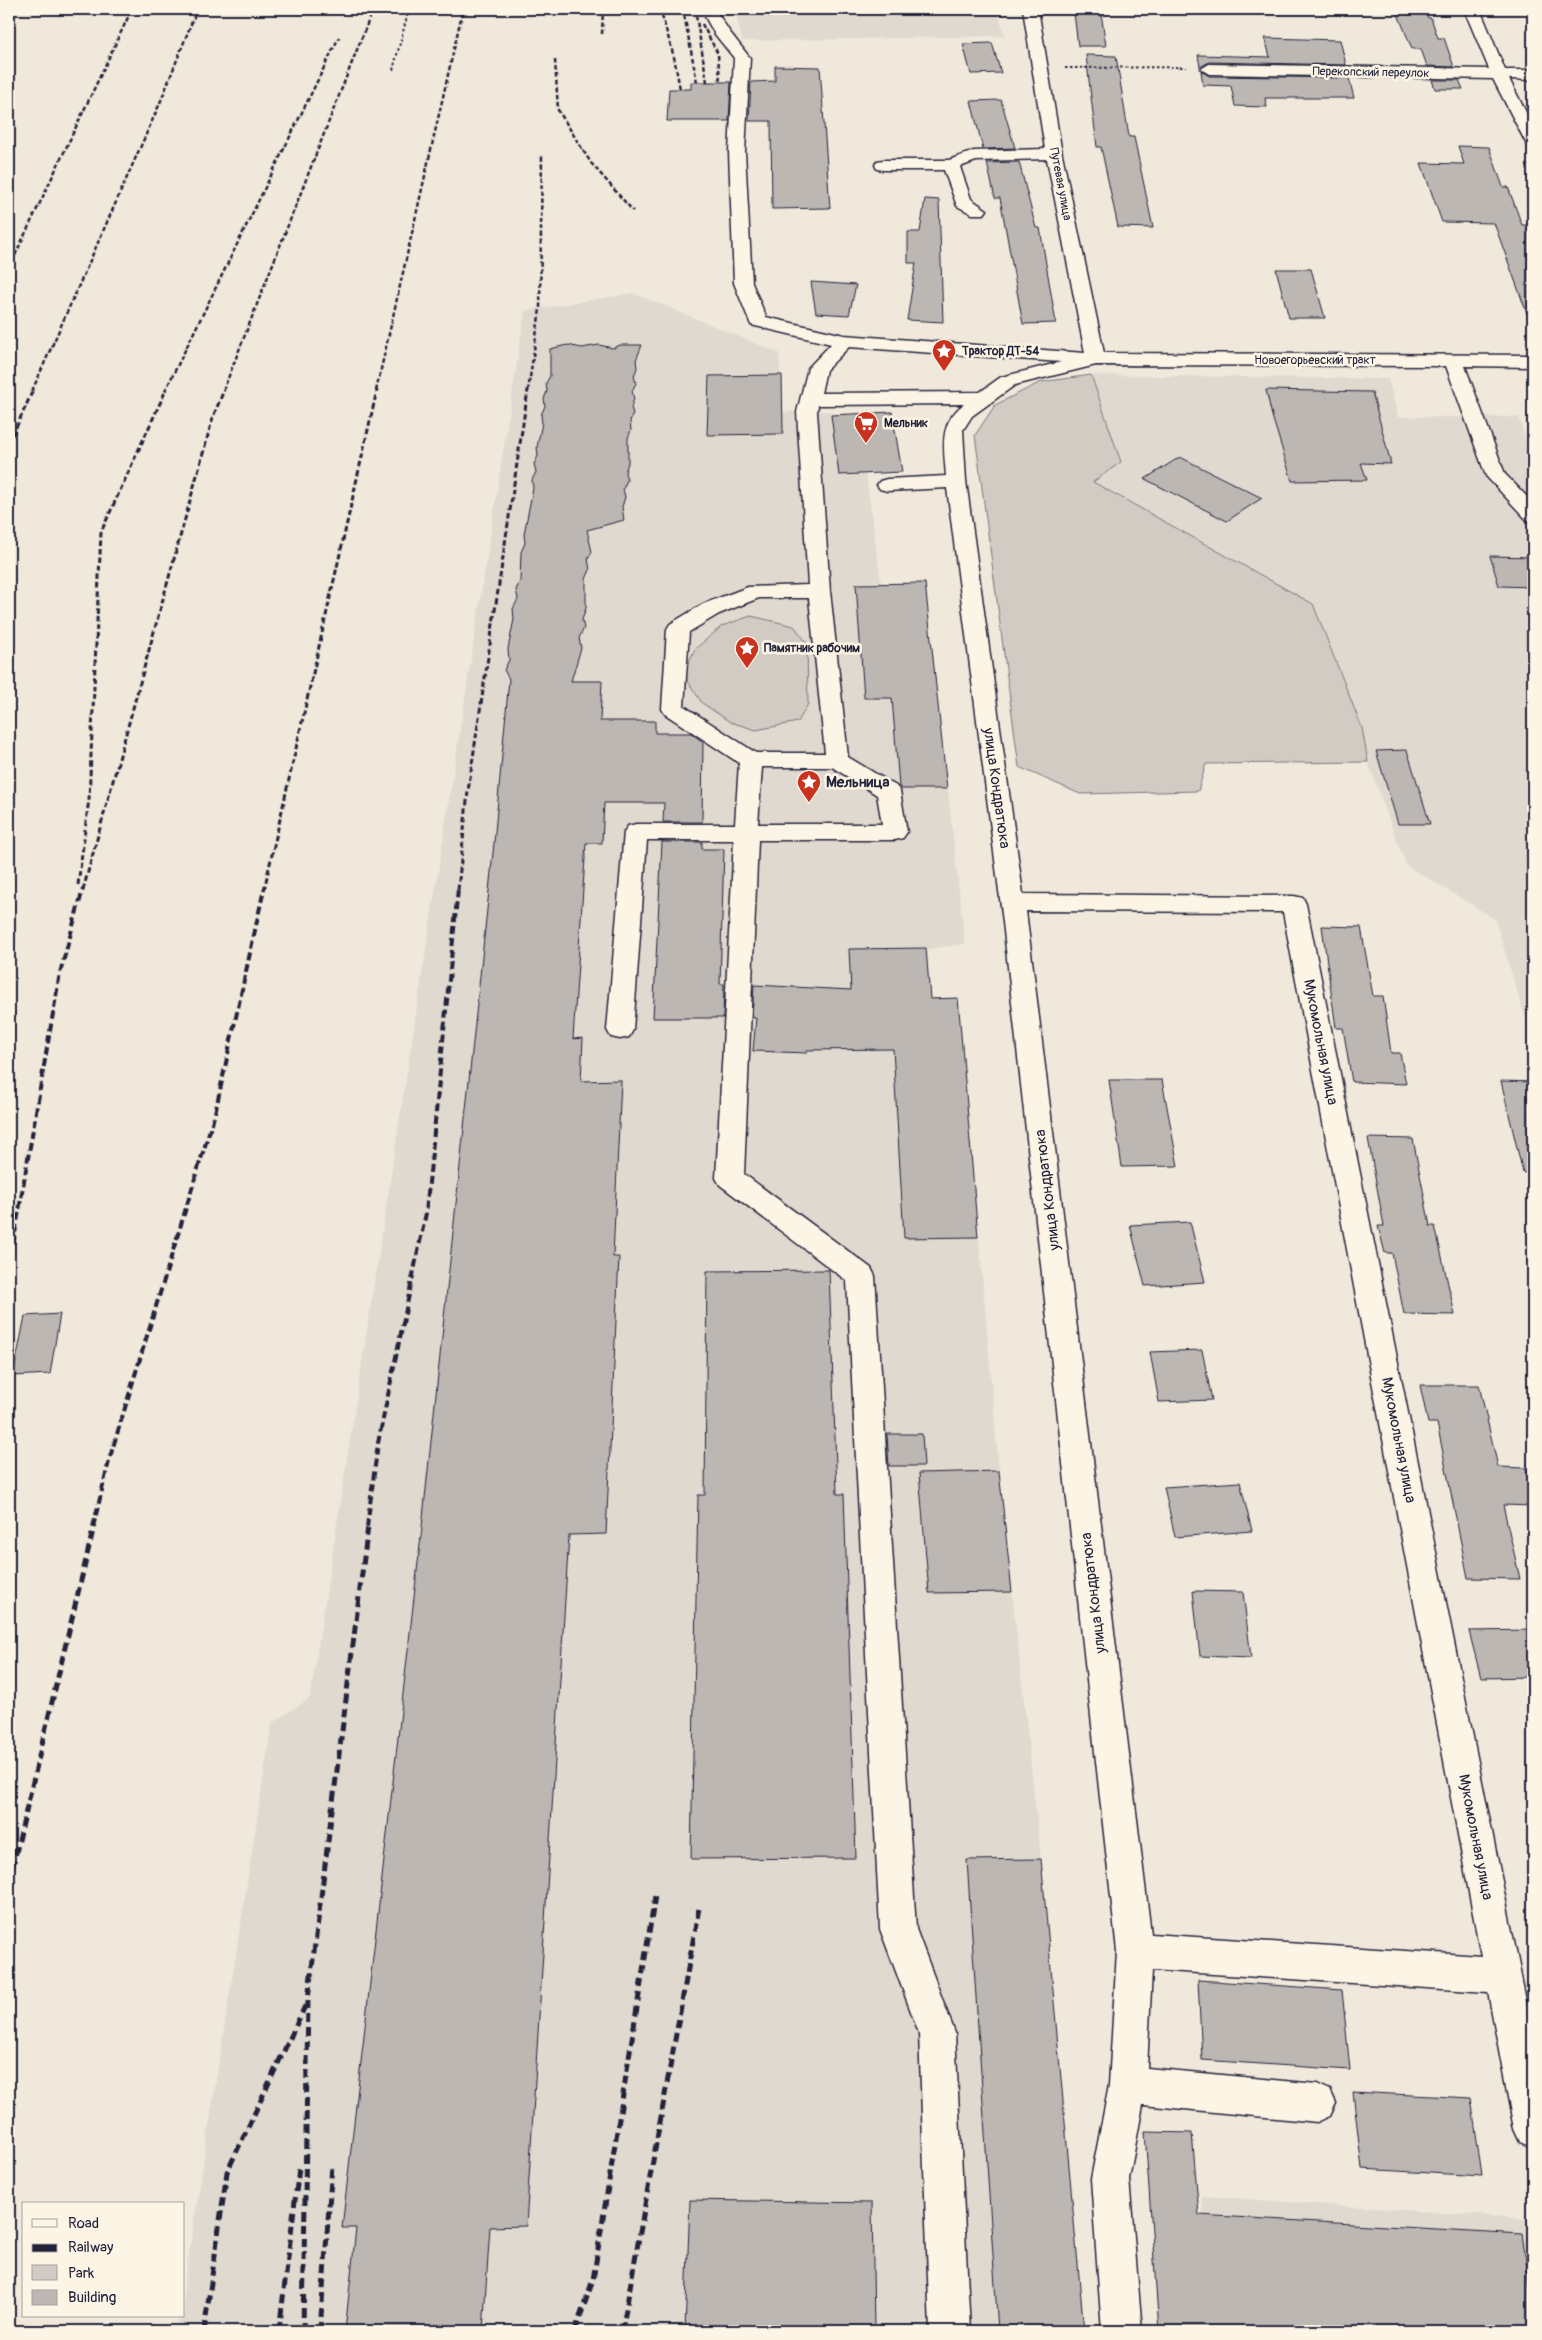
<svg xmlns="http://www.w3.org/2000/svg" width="1542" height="2340" font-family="Pangolin,sans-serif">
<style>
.built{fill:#e0d9cf}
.green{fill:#d1cbc3;stroke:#7a767f}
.building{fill:#bcb7b3;stroke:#22223b}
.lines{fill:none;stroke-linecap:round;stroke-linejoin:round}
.minor-casing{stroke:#22223b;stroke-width:3}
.path{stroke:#22223b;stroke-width:2;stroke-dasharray:2.5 2.5;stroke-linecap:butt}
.minor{fill:#fcf5e5;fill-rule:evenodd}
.rail-far3{stroke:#22223b;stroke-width:2.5;stroke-dasharray:4.5 2.5;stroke-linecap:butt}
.rail-far2{stroke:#22223b;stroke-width:3;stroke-dasharray:5.5 3;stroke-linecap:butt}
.rail-far1{stroke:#22223b;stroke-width:4;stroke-dasharray:8 4;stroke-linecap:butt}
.rail{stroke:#22223b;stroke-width:5;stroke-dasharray:9 5;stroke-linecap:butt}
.labels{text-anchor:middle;stroke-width:5;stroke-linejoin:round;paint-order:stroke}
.far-street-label{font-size:12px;fill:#22223b;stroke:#fcf5e5}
.far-poi-label{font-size:12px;font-weight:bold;fill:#22223b;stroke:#fcf5e5;text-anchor:start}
.poi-label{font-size:15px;font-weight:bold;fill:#22223b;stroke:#fcf5e5;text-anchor:start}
.street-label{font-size:15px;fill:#22223b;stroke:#fcf5e5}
</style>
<rect width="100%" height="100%" fill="#efe8db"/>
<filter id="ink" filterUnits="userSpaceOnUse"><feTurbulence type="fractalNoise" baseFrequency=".02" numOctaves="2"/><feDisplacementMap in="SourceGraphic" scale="10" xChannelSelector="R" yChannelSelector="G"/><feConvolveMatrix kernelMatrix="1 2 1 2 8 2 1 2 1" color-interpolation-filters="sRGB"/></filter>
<g filter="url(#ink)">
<g class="built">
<path d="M735 9H997L1005 36 742 41Z"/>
<path d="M633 293 779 353 783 412 830 411 839 474H866L881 583H925L926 729H941L965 944 927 949 930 998H958L999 1471 1041 1859 1084 2331H177L179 2316H184V2286L272 1723 310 1698 525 311Z"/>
<path d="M1091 375 1388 379 1398 417H1519L1533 469V1043L1495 919 1406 865 1368 762 1362 728 1313 604 1092 481 1121 462Z"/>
<path d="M1202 2196 1533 2219V2331H1214Z"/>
</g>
<g class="green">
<path d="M1091 375 1121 462 1093 482 1313 604 1362 728 1368 762 1206 764 1198 791 1080 794 1019 767 975 435 995 405 1041 382Z"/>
<path d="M751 616 794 626 807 643 808 704 798 722 756 730 730 722 702 703 683 674 695 649 722 626Z"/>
</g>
<g class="building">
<path d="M1396 9H1424L1428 18H1431L1438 38H1444L1454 67 1427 66 1421 49H1412Z"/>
<path d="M1074 13H1101L1106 46H1078Z"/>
<path d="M1265 38 1340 40 1346 65 1209 62 1200 67 1198 55 1270 57Z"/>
<path d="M992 43 1001 73 971 74 963 44Z"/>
<path d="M1086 55 1116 56 1129 137H1134L1153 228 1118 227 1101 147H1097Z"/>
<path d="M775 66 820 67 830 208 772 209 771 121H749L751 82 775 81Z"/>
<path d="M1201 71 1209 76 1349 78 1354 98H1265L1267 107 1235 106 1231 86 1203 85Z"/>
<path d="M1432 80H1459L1463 89H1435Z"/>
<path d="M691 82H731L729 121H667L669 89H691Z"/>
<path d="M1001 100 1015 148 983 149 971 101Z"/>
<path d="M1458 146 1489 147 1503 187H1508L1522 225H1533V318L1529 319 1494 223 1442 222 1421 163 1464 164Z"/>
<path d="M1019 162 1036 228H1040L1056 323 1023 324 1000 198H995L987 163Z"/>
<path d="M925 199 939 200 943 322 907 320 916 263H908V232H920Z"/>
<path d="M1276 269H1311L1325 318H1289Z"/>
<path d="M811 282 856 285 849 315 816 313Z"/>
<path d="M567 345 582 348 599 345 613 348 620 345H642L636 360 637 368 634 376 636 383 632 391 634 399 631 407 633 414 630 421 631 430 628 438V463L625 472 627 480 623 489 625 497 622 507 624 520 587 530 592 552 588 559 590 570 586 579V608L582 620 584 628 579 638 581 648 571 681H602L600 721H655V733H691L703 742 702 822H663L664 803H604L602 843H586L573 1039 583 1038 581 1081 621 1080 613 1257H619L606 1534 569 1535 526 2226 490 2227 483 2331H345L356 2228H342L421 1536 494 843 509 679 504 670 509 660 508 649 514 619 513 609 518 599 516 590 520 581 521 552 525 543 524 534 533 488 532 480 536 472 534 464 538 456 537 447 542 423 541 415 545 406 544 399 547 391 546 383 550 376V349Z"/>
<path d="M782 375 783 434 707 435 709 376Z"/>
<path d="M1266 390 1372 392 1391 464 1361 463 1367 480 1292 481 1272 416Z"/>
<path d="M892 412 902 472 839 475 831 415Z"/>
<path d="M1180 457 1262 498 1227 521 1145 479Z"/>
<path d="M1490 556 1533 557V587L1499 586Z"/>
<path d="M925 583 947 789H901L899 786 892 698H864L856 584Z"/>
<path d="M1407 750 1430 824H1398L1376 751Z"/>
<path d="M662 842H702V849H724L720 984H724L723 1018H653Z"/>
<path d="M1322 926 1361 927 1373 996H1383L1391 1053H1400L1406 1084 1352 1082 1343 1028H1336Z"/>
<path d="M926 948 930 999 958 998 978 1237 904 1238 893 1049 807 1050V1053L753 1051 756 1018H752L754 985 851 990 849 949Z"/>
<path d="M1109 1080H1162L1178 1166 1122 1167Z"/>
<path d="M1501 1081 1533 1082V1171L1523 1173Z"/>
<path d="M1368 1138 1413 1139 1430 1226H1435L1455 1315 1404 1314 1392 1253H1385L1378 1226H1384Z"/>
<path d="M1190 1222 1205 1282 1145 1286 1130 1225Z"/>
<path d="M829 1270 837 1494H844L856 1858 691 1859 698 1495H705L707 1271Z"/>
<path d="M60 1314 50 1374 13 1376 25 1316Z"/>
<path d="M1202 1350 1212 1400 1159 1402 1150 1352Z"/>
<path d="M1420 1385H1479L1498 1467 1526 1468 1533 1506 1503 1505 1520 1579 1468 1578 1437 1423H1428Z"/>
<path d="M887 1434H922L924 1466H889Z"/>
<path d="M999 1471 1012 1592 929 1593 919 1473Z"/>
<path d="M1240 1482 1252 1531 1175 1537 1164 1487Z"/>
<path d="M1193 1591 1243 1592 1251 1658 1200 1656Z"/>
<path d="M1533 1630V1677L1481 1678 1469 1631Z"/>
<path d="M1041 1859 1084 2331H998L967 1860Z"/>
<path d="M1198 1980 1342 1990 1350 2070 1202 2060Z"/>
<path d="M1353 2092 1471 2098 1482 2176 1362 2169Z"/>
<path d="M1145 2132 1192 2133 1199 2215 1522 2234 1533 2307V2331H1159Z"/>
<path d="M690 2200 872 2203 874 2331H685Z"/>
</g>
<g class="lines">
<g class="minor-casing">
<g id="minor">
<path d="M701 9H715L729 31 750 58 745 152 752 283 766 317 844 335 1085 353 1047 159 976 161 960 167 971 199 987 210 984 214H972L957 206 944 170H883L877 169 875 165 877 161 883 160H949L974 151 1045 149 1023 9H1038L1062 154 1104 353 1533 355V367L1465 366 1505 474 1533 503V521L1526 519 1486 476 1446 366 1096 365 1015 385 972 416 963 430 966 481 1023 894 1294 896 1303 898 1306 904 1533 2036V2148L1520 2142 1514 2129 1488 1992 1152 1970 1147 2068 1317 2084 1330 2090 1336 2103 1330 2116 1317 2122 1143 2105 1129 2179 1142 2331H1102L1091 2179 1109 2085 1117 1951 1003 922 947 488 887 491 880 489 877 485 880 481 887 479 946 476C944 448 938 423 964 404L818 405 817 412 830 591 848 757 896 786 900 791 907 832 903 838 895 840H758L744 1174 871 1268 875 1276 916 1929 955 2033 970 2331H930L919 2033 880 1929 847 1281 720 1185 716 1178 734 840H647L633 1030 629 1037 620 1039 611 1037 607 1030 624 832 628 826 636 824H735L739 763 665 714 662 709 667 629 670 624 703 604 748 587 808 585 797 412 808 368 831 344 751 325 734 283 729 152 734 58 714 33ZM849 347 1061 362 1001 377 980 392 821 393 826 370ZM759 598H809L825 753H756L684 706 689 632 719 614ZM762 767H832L877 795 882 824H758ZM1026 911 1283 912 1481 1956 1151 1934Z"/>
<path d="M1464 9H1480L1505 70H1533V80L1509 79 1533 126V146L1527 145 1525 141 1493 79 1209 74 1201 69 1209 64 1489 69Z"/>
</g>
</g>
<g class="path">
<path d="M1065 68 1186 67"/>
<path d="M393 70 409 9"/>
</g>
<use href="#minor" class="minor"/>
<g class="rail-far3">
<path d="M660 9 674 57 680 89"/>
<path d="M683 9 697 82"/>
<path d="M695 9 707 82"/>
<path d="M702 24 718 54 720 82"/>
<path d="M602 34 603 9"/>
<path d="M555 60 558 110 591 163 633 211"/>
<path d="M9 268 132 9"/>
<path d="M32 391 160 103 197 9"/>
<path d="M165 391 339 37"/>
<path d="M223 391 373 9"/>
<path d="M376 391 463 9"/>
<path d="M528 391 540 309 542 154"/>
</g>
<g class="rail-far2">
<path d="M9 443 33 390"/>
<path d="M78 885 89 799 101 532 166 390"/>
<path d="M83 890 213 417 224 390"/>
<path d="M264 890 377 390"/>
<path d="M458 890 468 791 528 390"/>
</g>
<g class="rail-far1">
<path d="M9 1268 60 973 83 889"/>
<path d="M93 1527 110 1457 215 1113 264 889"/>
<path d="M367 1527 378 1443 426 1213 458 889"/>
</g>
<g class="rail">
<path d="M9 1882 94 1526"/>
<path d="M204 2331 227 2172 306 2004"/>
<path d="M279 2331 299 2168"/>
<path d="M303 2331 308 1999 368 1526"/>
<path d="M320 2331 332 2165"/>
<path d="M575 2331 593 2280 655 1896"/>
<path d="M622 2331 699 1908"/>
</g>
</g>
</g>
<defs>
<g id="sight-pin" transform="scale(1.25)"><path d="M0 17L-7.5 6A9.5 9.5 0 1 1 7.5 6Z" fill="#c8321e" stroke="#fcf5e5"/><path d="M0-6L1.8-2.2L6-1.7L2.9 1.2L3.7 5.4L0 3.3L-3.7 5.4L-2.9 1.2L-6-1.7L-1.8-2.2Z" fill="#fff"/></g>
<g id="supermarket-pin" transform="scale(1.25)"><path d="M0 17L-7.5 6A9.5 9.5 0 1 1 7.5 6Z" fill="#c8321e" stroke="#fcf5e5"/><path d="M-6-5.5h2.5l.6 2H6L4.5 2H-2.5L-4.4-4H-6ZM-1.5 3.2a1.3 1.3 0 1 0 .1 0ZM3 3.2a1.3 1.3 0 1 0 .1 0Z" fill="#fff"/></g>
</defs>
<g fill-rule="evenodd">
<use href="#sight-pin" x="944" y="351"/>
<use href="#supermarket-pin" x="866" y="423"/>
<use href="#sight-pin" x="747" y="648"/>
<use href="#sight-pin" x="809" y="782"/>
</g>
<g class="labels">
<g class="far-street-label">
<text transform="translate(1371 72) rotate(1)" y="4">Перекопский переулок</text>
<text transform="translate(1061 184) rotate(79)" y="4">Путевая улица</text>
<text x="1315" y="364">Новоегорьевский тракт</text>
</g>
<g class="far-poi-label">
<text x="962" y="355">Трактор ДТ-54</text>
<text x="884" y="427">Мельник</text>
<text x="764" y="652">Памятник рабочим</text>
</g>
<g class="poi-label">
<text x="826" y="787">Мельница</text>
</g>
<g class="street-label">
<text transform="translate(997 788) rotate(82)" y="5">улица Кондратюка</text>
<text transform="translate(1321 1042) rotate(79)" y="5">Мукомольная улица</text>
<text transform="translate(1047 1190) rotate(-97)" y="5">улица Кондратюка</text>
<text transform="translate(1399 1440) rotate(79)" y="5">Мукомольная улица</text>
<text transform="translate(1093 1593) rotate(-97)" y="5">улица Кондратюка</text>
<text transform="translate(1476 1837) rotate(79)" y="5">Мукомольная улица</text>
</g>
</g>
<rect width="1542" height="2340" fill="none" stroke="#fcf5e5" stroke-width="30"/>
<rect x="15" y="15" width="1512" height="2310" fill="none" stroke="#22223b" stroke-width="2" filter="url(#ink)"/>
<rect x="22" y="2202" width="162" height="115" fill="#fcf5e5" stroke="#a5a1a1"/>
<rect x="32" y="2219" width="25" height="8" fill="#fcf5e5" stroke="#a5a1a1"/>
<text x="68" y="2228" font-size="15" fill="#22223b">Road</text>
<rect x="32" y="2244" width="25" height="8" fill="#22223b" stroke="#a5a1a1"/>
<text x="68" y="2252" font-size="15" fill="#22223b">Railway</text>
<rect x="32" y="2265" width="25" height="15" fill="#d1cbc3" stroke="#a5a1a1"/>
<text x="68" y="2278" font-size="15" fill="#22223b">Park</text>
<rect x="32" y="2290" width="25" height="15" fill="#bcb7b3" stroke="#a5a1a1"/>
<text x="68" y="2302" font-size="15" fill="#22223b">Building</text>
</svg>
